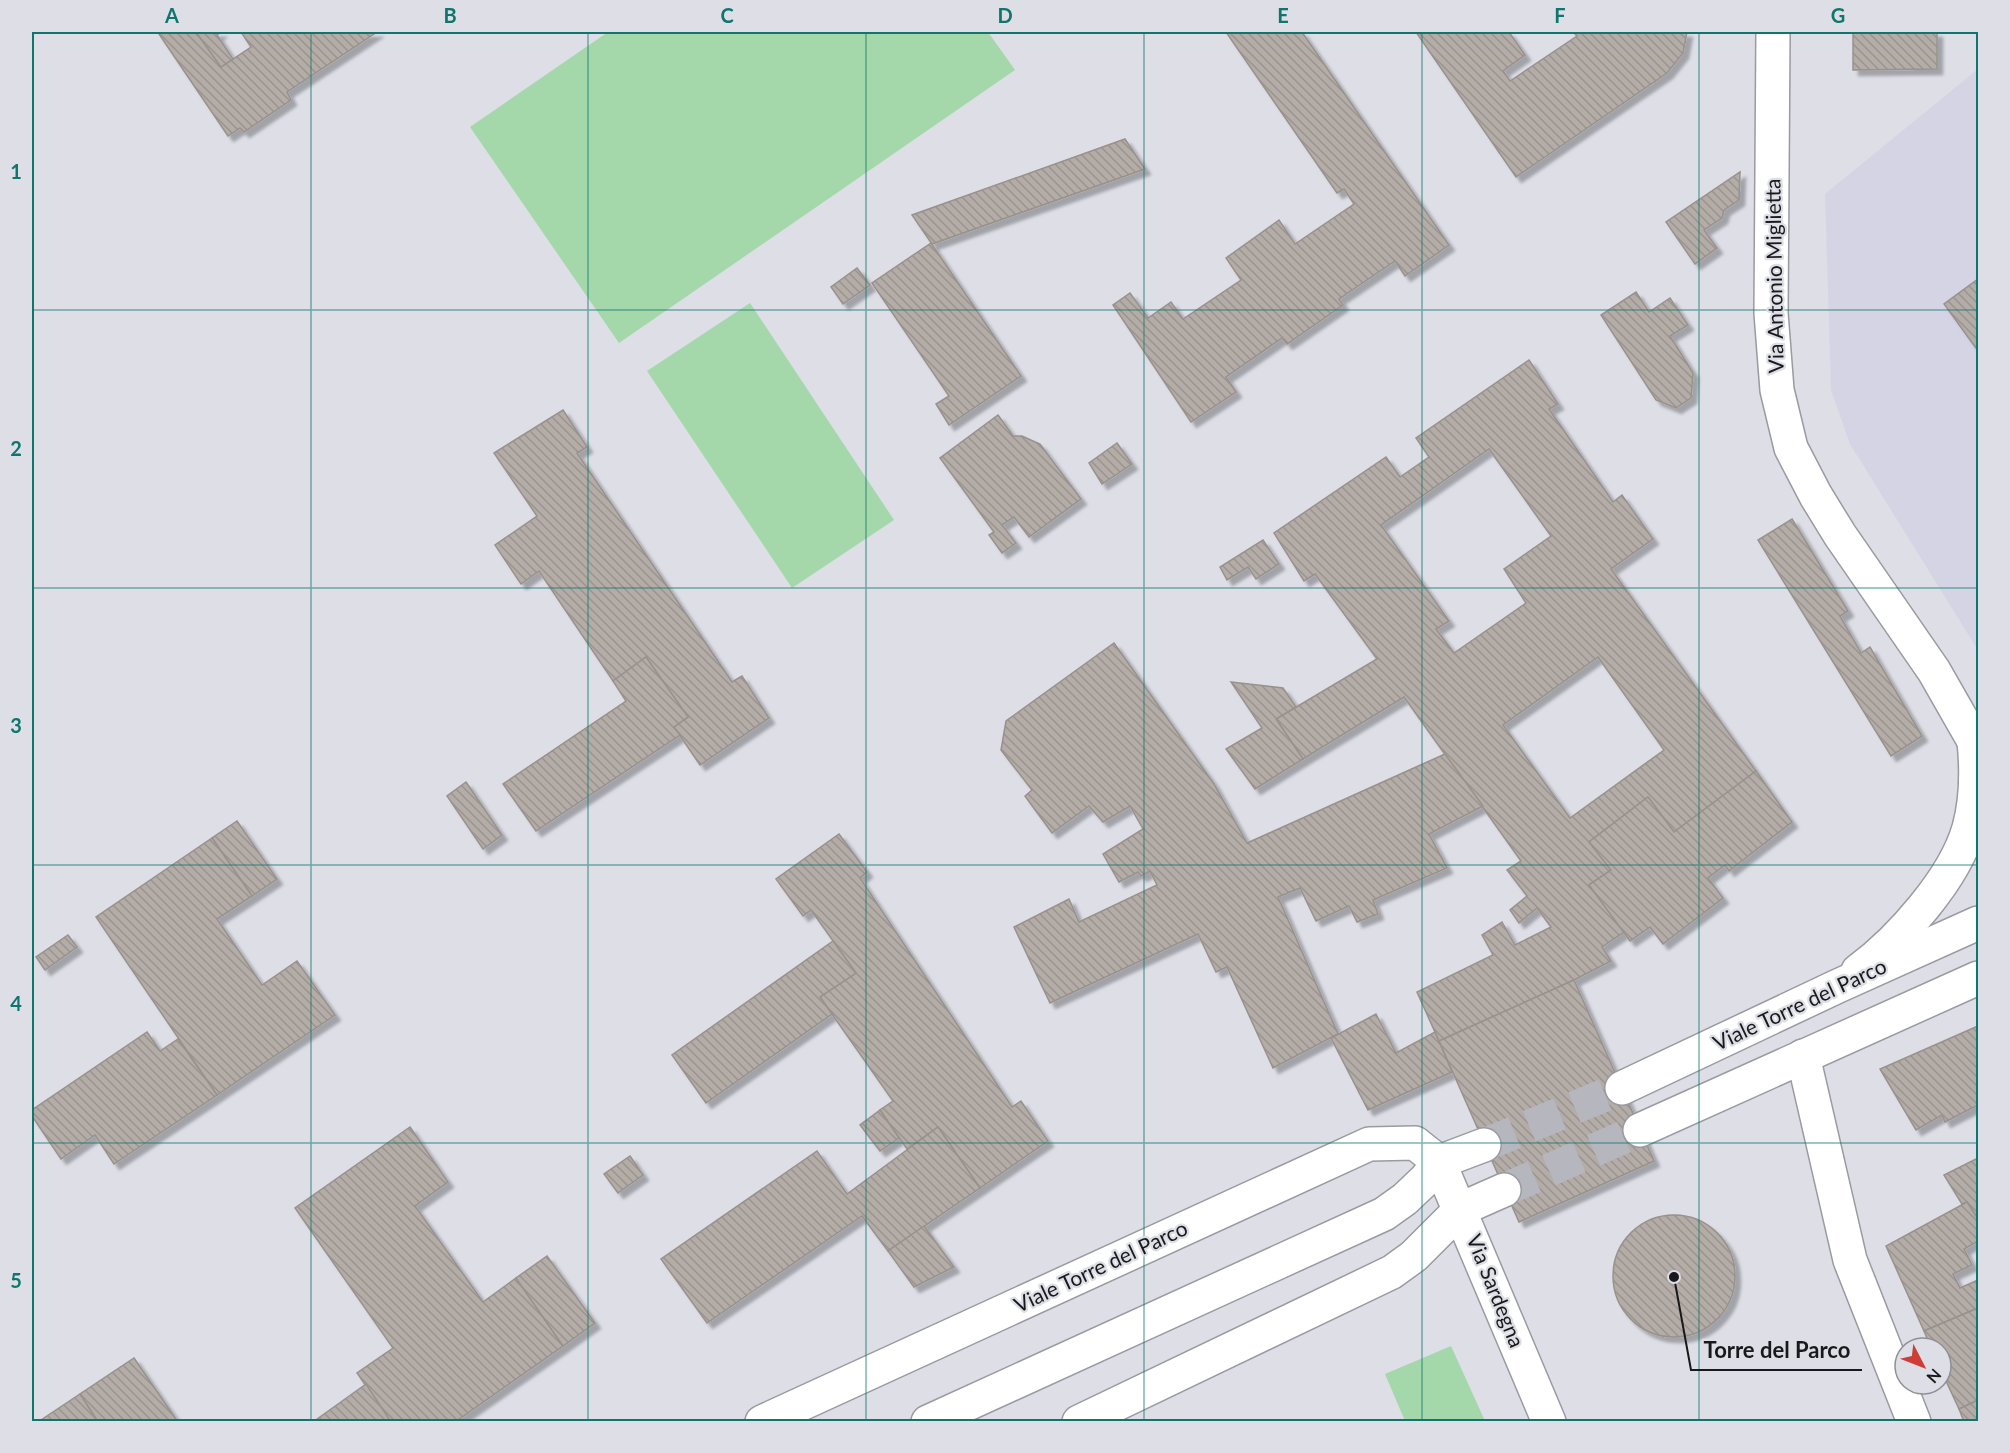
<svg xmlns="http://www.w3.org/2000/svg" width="2010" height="1453" font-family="Lato,sans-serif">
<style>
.built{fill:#d4d4e4}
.park{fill:#a4d8ab}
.building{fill:url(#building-back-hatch);stroke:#99918c;stroke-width:1.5;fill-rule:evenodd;filter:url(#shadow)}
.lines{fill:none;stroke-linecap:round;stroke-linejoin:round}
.tertiary-tunnel{stroke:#b6b7be;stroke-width:33;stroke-dasharray:33 16;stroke-linecap:butt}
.minor-casing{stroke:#999aa2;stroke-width:36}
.tertiary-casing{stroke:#999aa2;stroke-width:36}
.minor{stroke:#fff;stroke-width:33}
.tertiary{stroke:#fff;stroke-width:33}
.grid{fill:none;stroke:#0f766e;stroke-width:1.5;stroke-opacity:0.55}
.labels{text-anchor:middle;stroke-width:4.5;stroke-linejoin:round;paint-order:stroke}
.street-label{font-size:21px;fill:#19191c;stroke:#dddee6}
.leader{fill:none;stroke:#19191c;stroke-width:2}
.callout-dot{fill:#19191c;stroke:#dddee6;stroke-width:2}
.callout-label{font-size:22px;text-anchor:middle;font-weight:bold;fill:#19191c;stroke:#dddee6;stroke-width:4.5;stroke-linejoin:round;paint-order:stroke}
.neatline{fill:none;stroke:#0f766e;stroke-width:2}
.grid-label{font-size:20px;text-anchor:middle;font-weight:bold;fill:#0f766e}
</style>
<defs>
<pattern id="building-back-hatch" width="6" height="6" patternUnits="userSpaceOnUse" patternTransform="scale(1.5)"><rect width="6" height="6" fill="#b4aca7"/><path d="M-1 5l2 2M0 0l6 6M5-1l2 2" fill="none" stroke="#9a938f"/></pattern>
<filter id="shadow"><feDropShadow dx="5.5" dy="5.5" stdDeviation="1.5" flood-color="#0004"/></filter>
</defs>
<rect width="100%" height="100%" fill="#dddee6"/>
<path class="built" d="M1978 69V650L1850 444 1831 390 1825 194Z"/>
<g class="park">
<path d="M608 32H988L1015 70 619 343 470 127Z"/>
<path d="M750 303 894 520 792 588 647 371Z"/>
<path d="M1451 1346 1485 1421H1405L1385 1374Z"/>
</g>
<g class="building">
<path d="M163 32H196L221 67 251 47 241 32H377L287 92 291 100 244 132 240 128 228 136 159 34Z"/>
<path d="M196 32H221L217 35 233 59 221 67Z"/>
<path d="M1226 32H1302L1449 245 1405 276 1395 261 1339 299 1343 305 1287 344 1282 338 1226 377 1236 392 1191 422 1113 305 1130 293 1148 318 1171 302 1183 319 1241 280 1226 258 1279 220 1295 244 1354 204 1344 189 1337 193Z"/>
<path d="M1416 32H1509L1525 55 1503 71 1510 81 1577 36 1573 32H1687L1683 53 1667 73 1516 177Z"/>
<path d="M1853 32H1937V69L1853 70Z"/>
<path d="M1125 139 1145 169 932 244 912 215Z"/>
<path d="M1740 172 1739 200 1724 210 1722 218 1704 230 1717 248 1695 264 1666 222Z"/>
<path d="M931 243 1021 376 949 425 936 404 949 396 872 283Z"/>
<path d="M857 268 870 285 843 304 831 287Z"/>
<path d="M1978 279V351L1944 304Z"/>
<path d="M1636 292 1649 312 1670 298 1688 325 1670 336 1693 373 1691 398 1676 408 1656 400 1601 315Z"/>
<path d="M1529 360 1558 404 1549 409 1613 502 1622 495 1653 539 1611 569 1756 771 1674 832 1648 797 1589 842 1611 870 1589 885 1624 932 1602 947 1611 961 1574 980 1439 1041 1417 992 1493 955 1482 935 1502 922 1515 945 1551 927 1537 908 1519 923 1510 910 1527 896 1507 870 1521 861 1404 697 1303 759 1276 719 1377 659 1315 574 1304 581 1274 533 1386 457 1400 477 1429 457 1416 438ZM1489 449 1551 536 1504 569 1526 603 1454 653 1436 629 1449 621 1381 525ZM1598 657 1664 750 1570 818 1503 725Z"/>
<path d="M563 410 587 447 577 453 732 682 742 676 769 718 700 765 674 727 688 717 646 657 613 681 539 571 521 584 495 545 537 516 494 453Z"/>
<path d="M998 415 1013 436H1022L1040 444 1081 499 1029 537 1014 517 1002 525 1016 543 1002 553 989 535 994 532 940 458Z"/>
<path d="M1117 443 1132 464 1102 484 1089 463Z"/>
<path d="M1792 519 1848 611 1840 616 1861 653 1870 647 1922 736 1891 756 1758 540Z"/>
<path d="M1263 540 1279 564 1256 579 1248 567 1227 580 1220 567Z"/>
<path d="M1114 643 1214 784 1247 843 1445 754 1483 806 1429 834 1447 868 1373 900 1378 914 1357 922 1349 906 1316 921 1300 888 1278 897 1338 1034 1273 1068 1227 967 1216 972 1198 934 1050 1003 1014 927 1069 899 1079 922 1157 885 1150 871 1141 876 1138 872 1119 882 1103 854 1143 829 1130 806 1103 822 1089 806 1052 833 1025 796 1032 790 1001 750 1006 721Z"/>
<path d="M646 657 688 717 674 727 680 735 536 831 503 784 626 701 613 681Z"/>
<path d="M1231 682 1283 688 1296 707 1276 719 1303 759 1255 789 1226 749 1262 728Z"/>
<path d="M1756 771 1792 822 1729 871 1725 865 1708 878 1723 898 1663 944 1650 927 1630 941 1589 885 1611 870 1589 842 1648 797 1674 832Z"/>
<path d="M466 782 502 835 483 849 447 796Z"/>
<path d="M237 821 277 879 252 896 212 838Z"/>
<path d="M839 834 867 872 860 878 1012 1107 1021 1101 1048 1141 980 1188 938 1127 907 1149 880 1110 893 1101 820 997 856 973 811 910 803 916 776 879Z"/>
<path d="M212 838 252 896 217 919 262 985 297 961 335 1015 217 1095 96 917Z"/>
<path d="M68 935 77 947 45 970 36 957Z"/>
<path d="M833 941 856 973 820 997 832 1014 706 1103 672 1055Z"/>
<path d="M1574 980 1654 1161 1519 1222 1439 1041Z"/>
<path d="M1376 1014 1396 1053 1435 1032 1452 1072 1368 1110 1331 1038Z"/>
<path d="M1978 1026V1105L1945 1122 1942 1115 1916 1130 1880 1069Z"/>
<path d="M147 1032 160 1051 178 1039 217 1095 114 1164 95 1135 61 1159 32 1116V1110Z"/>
<path d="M880 1110 899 1138 880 1151 860 1125Z"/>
<path d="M410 1127 448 1182 415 1206 483 1302 516 1278 563 1346 455 1422H391L357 1373 393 1348 295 1208Z"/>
<path d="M938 1127 980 1188 888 1251 862 1216 707 1323 661 1259 817 1151 847 1194Z"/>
<path d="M630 1156 643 1175 618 1193 604 1174Z"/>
<path d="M1978 1158V1219L1967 1202 1962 1204 1944 1175Z"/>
<path d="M1967 1202 1978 1219V1241L1964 1249 1972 1265 1953 1274 1960 1288 1978 1280V1308L1924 1331 1886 1246Z"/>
<circle cx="1674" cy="1276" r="61"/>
<path d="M924 1226 954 1267 914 1287 888 1251Z"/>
<path d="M547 1256 595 1323 563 1346 516 1278Z"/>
<path d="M1978 1308V1400L1959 1409 1941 1370V1348H1931L1924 1331Z"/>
<path d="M134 1358 178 1422H98L80 1394Z"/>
<path d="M366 1384 391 1422H313Z"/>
<path d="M80 1394 98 1422H38Z"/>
<path d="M1978 1400V1422H1964L1959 1409Z"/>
</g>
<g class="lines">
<g class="tertiary-tunnel">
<path d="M1484 1145 1622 1088"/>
<path d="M1504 1190 1640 1130"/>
</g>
<g class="minor-casing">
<g id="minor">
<path d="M1773 32 1771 313 1777 390 1791 448 1816 496 1840 535 1934 671 1974 741 1978 754"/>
<path d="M1858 971C1900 940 1955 878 1969 828 1977 799 1977 771 1974 741"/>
<path d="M1803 1056 1850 1260 1914 1422"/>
<path d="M762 1422 1369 1144 1415 1143 1439 1162 1549 1422"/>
</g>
</g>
<g class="tertiary-casing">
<g id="tertiary">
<path d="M1622 1088 1838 986 1978 923"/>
<path d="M1640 1130 1978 978"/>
<path d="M928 1422 1384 1214 1405 1199 1426 1179 1439 1162 1484 1145"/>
<path d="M1079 1422 1392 1272 1414 1256 1461 1209 1504 1190"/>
</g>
</g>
<use href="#minor" class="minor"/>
<use href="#tertiary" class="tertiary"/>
</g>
<path class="grid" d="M311 32V1422M588 32V1422M866 32V1422M1144 32V1422M1422 32V1422M1699 32V1422M32 310H1978M32 588H1978M32 865H1978M32 1143H1978"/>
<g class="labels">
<g class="street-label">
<text transform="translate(1775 276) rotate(-91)" y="7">Via Antonio Miglietta</text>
<text transform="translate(1800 1005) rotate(-25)" y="7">Viale Torre del Parco</text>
<text transform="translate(1101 1267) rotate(-25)" y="7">Viale Torre del Parco</text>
<text transform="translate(1495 1291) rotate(68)" y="7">Via Sardegna</text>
</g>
</g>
<path class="leader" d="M1674 1277L1691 1370H1862"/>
<circle class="callout-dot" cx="1674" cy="1277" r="6"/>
<g class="callout-label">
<text x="1777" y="1358">Torre del Parco</text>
</g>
<rect width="2010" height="1453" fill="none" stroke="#dddee6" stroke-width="66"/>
<g transform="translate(1923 1366) rotate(132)"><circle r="28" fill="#dddee6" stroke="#8f8f95" stroke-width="1.5"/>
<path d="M0-4.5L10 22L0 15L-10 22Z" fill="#cd3f36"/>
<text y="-9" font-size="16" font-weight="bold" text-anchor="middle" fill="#19191c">N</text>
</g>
<rect x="33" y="33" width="1944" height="1387" class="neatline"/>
<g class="grid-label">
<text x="172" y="23">A</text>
<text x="450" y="23">B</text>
<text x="727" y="23">C</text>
<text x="1005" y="23">D</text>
<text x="1283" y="23">E</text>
<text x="1560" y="23">F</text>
<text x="1838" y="23">G</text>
<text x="16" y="179">1</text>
<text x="16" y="456">2</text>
<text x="16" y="733">3</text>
<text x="16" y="1011">4</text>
<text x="16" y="1288">5</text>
</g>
</svg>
